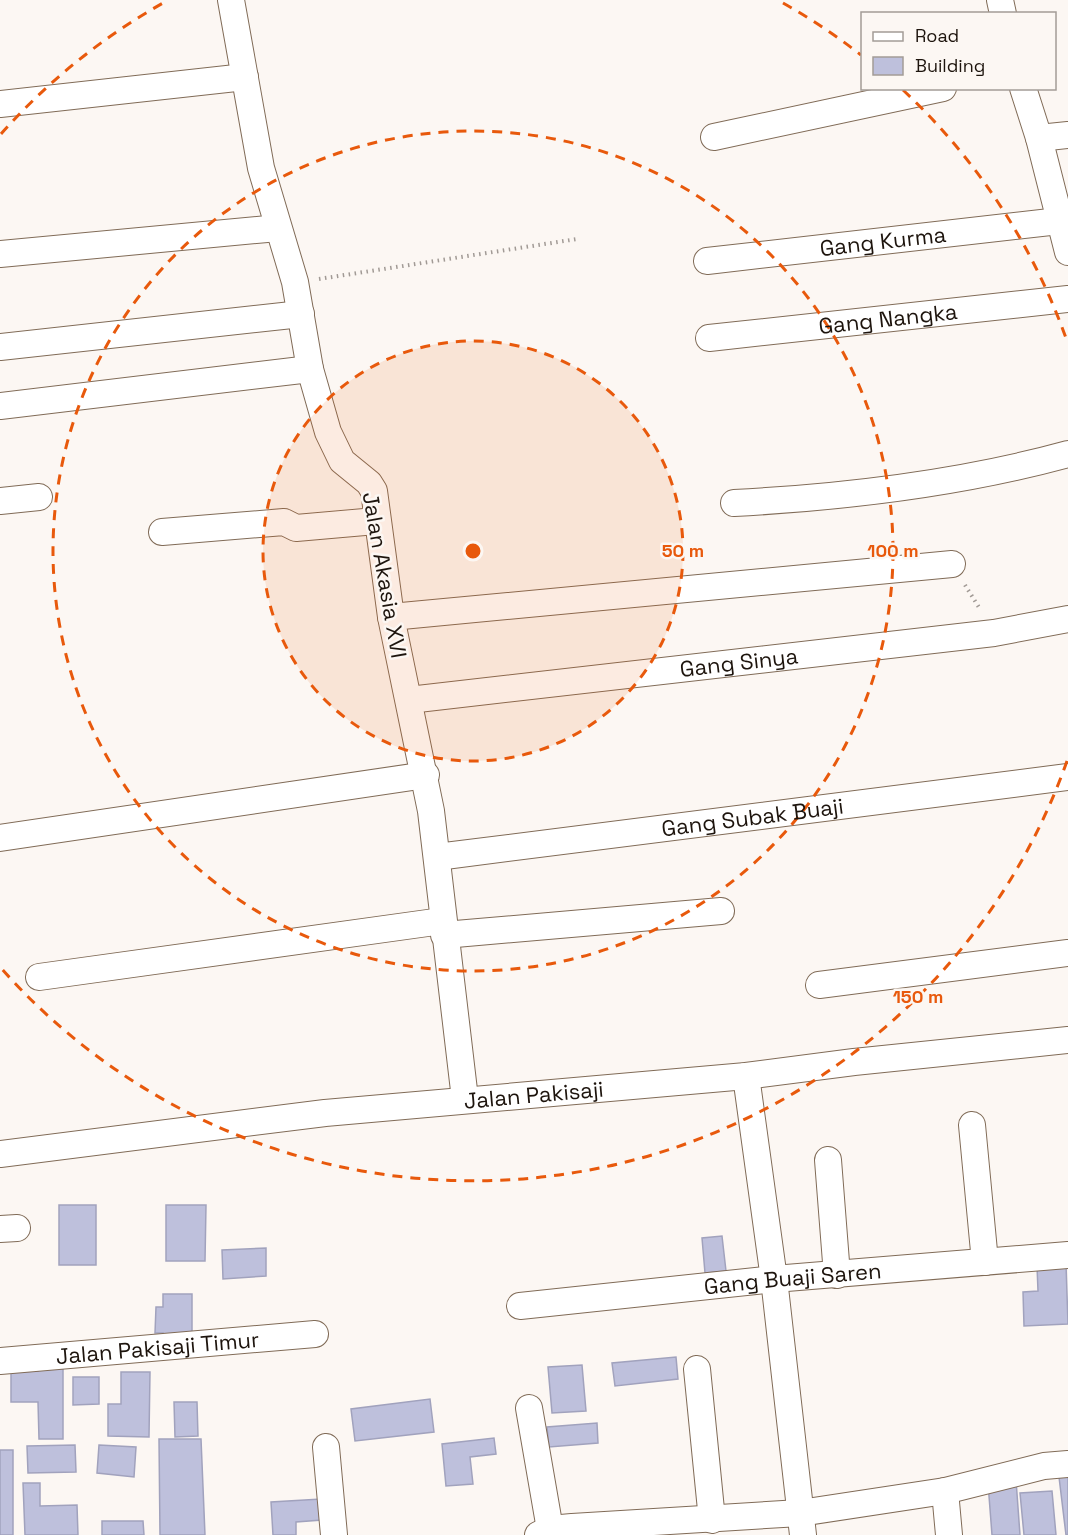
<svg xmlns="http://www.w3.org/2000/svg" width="1068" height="1535" font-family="'Space Grotesk',sans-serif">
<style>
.building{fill:#bec0dc;stroke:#a1a2bd;stroke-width:1.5}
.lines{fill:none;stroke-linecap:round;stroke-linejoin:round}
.street-casing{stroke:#806b57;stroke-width:28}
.path{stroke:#a19a95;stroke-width:4;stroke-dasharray:1.5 4.5;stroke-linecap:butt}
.street{stroke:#fff;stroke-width:26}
.ring{fill:none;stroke:#e8590c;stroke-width:3;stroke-dasharray:10 8}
.labels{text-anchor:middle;stroke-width:5;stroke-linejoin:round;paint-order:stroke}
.street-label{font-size:22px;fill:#1d140d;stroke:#fcf7f3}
.centre{fill:#e8590c;stroke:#fcf7f3;stroke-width:3}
.ring-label{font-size:18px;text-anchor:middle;font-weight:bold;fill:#e8590c;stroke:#fcf7f3;stroke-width:5;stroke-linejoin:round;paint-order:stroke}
</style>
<rect width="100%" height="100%" fill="#fcf7f3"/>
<g class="building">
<rect x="59" y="1205" width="37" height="60"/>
<path d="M166 1205H206L205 1261H166Z"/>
<path d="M722 1236 726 1271 705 1273 702 1238Z"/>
<path d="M266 1248V1276L223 1279 222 1250Z"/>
<path d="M1066 1264 1068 1324 1024 1326 1023 1292 1038 1291 1037 1266Z"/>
<path d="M163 1294H192V1345L163 1344V1333H155L156 1307H163Z"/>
<path d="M676 1357 678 1379 615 1386 612 1363Z"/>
<path d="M38 1365H63V1439H39L38 1402H11V1372L38 1371Z"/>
<path d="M582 1365 586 1411 552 1413 548 1367Z"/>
<path d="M121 1372H150L149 1437 108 1436V1404H121Z"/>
<path d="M73 1377H99V1404L73 1405Z"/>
<path d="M430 1399 434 1432 355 1441 351 1409Z"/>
<path d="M174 1402H197L198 1436 175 1437Z"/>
<path d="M597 1423 598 1443 549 1447 547 1427Z"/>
<path d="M494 1438 496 1454 470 1457 473 1484 446 1486 442 1444Z"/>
<path d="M159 1439H201L205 1535H160Z"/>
<path d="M75 1445 76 1472 28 1473 27 1446Z"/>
<path d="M99 1445 136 1447 134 1477 97 1473Z"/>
<rect x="0" y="1450" width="13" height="85"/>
<path d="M1068 1476V1535H1066L1059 1477Z"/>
<path d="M1016 1480 1020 1535H992L988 1483Z"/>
<path d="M23 1483H40V1506L77 1505 78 1535H25Z"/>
<path d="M1052 1491 1056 1535H1024L1020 1493Z"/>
<path d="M321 1499 322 1520 296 1522V1535H273L271 1502Z"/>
<path d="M102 1521H143L144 1535H102Z"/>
</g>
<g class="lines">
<g class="street-casing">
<g id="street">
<path d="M231 0 261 168 295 282 310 369 328 432 342 461 369 483 374 491 391 617 431 811 465 1099"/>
<path d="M1000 0 1003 14"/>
<path d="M1023 88 1039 138 1068 252"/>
<path d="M0 104 245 77"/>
<path d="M714 137 943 88"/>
<path d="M1039 138 1068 135"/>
<path d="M0 254 278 228"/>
<path id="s1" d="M707 261 1059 221"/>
<path id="s2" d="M709 338 1068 299"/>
<path d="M0 347 301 314"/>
<path d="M0 406 310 369"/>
<path d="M0 501 39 497"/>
<path d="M734 503C847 497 959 484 1068 454"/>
<path d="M162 532 284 522 296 528 376 521"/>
<path d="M391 617 952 564"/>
<path id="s3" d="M409 700 994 633 1068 619"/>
<path d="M0 838 426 775"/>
<path id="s4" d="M437 857 1068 777"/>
<path d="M444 935 721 911"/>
<path d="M39 977 442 921"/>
<path d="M819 985 1068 953"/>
<path d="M746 1076 774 1279 803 1535"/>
<path d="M972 1125 985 1262"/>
<path id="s5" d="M0 1154 325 1113 746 1076 854 1062 1068 1040"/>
<path d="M828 1160 837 1275"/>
<path d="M0 1229 17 1228"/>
<path id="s6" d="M520 1306 774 1279 1068 1255"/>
<path id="s7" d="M0 1361 315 1334"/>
<path d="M697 1369 712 1520"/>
<path d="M529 1408 551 1535"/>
<path d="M326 1447 334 1535"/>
<path d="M945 1491 949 1535"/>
<path d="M538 1535 550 1529 572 1527 800 1513 945 1491 1044 1466 1068 1464"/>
</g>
</g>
<g class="path">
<path d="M319 279 577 239"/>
<path d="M965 585 980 609"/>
</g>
<use href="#street" class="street"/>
</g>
<circle cx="473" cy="551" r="210" fill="#e8590c" fill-opacity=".12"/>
<g class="ring">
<circle cx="473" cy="551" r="210"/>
<circle cx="473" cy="551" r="420"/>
<path d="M1067 761A630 630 0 0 1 1 968M1 134A630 630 0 0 1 163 3M783 3A630 630 0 0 1 861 55M903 90A630 630 0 0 1 1067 341"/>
</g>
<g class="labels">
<g class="street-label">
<text dy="8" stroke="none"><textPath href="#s1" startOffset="177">Gang Kurma</textPath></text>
<text dy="8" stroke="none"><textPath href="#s2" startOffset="180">Gang Nangka</textPath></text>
<text transform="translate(385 575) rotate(80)" y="8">Jalan Akasia XVI</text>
<text dy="8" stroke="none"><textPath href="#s3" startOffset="332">Gang Sinya</textPath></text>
<text dy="8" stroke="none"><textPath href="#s4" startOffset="318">Gang Subak Buaji</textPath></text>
<text dy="8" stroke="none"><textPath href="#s5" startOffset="537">Jalan Pakisaji</textPath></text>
<text dy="8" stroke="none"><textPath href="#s6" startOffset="274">Gang Buaji Saren</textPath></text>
<text dy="8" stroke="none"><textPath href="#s7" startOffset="158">Jalan Pakisaji Timur</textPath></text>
</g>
</g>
<circle cx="473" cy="551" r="9" class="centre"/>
<g class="ring-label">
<text x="683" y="557">50 m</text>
<text x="893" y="557">100 m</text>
<text x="918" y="1003">150 m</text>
</g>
<rect x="861" y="12" width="195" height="78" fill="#fcf7f3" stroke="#a39c97" stroke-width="1.5"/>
<rect x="873" y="32" width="30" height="9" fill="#ffffff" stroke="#a39c97" stroke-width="1.5"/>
<text x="915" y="42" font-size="18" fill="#1d140d">Road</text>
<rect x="873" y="57" width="30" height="18" fill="#bec0dc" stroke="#a39c97" stroke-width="1.5"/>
<text x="915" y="72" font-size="18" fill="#1d140d">Building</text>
</svg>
